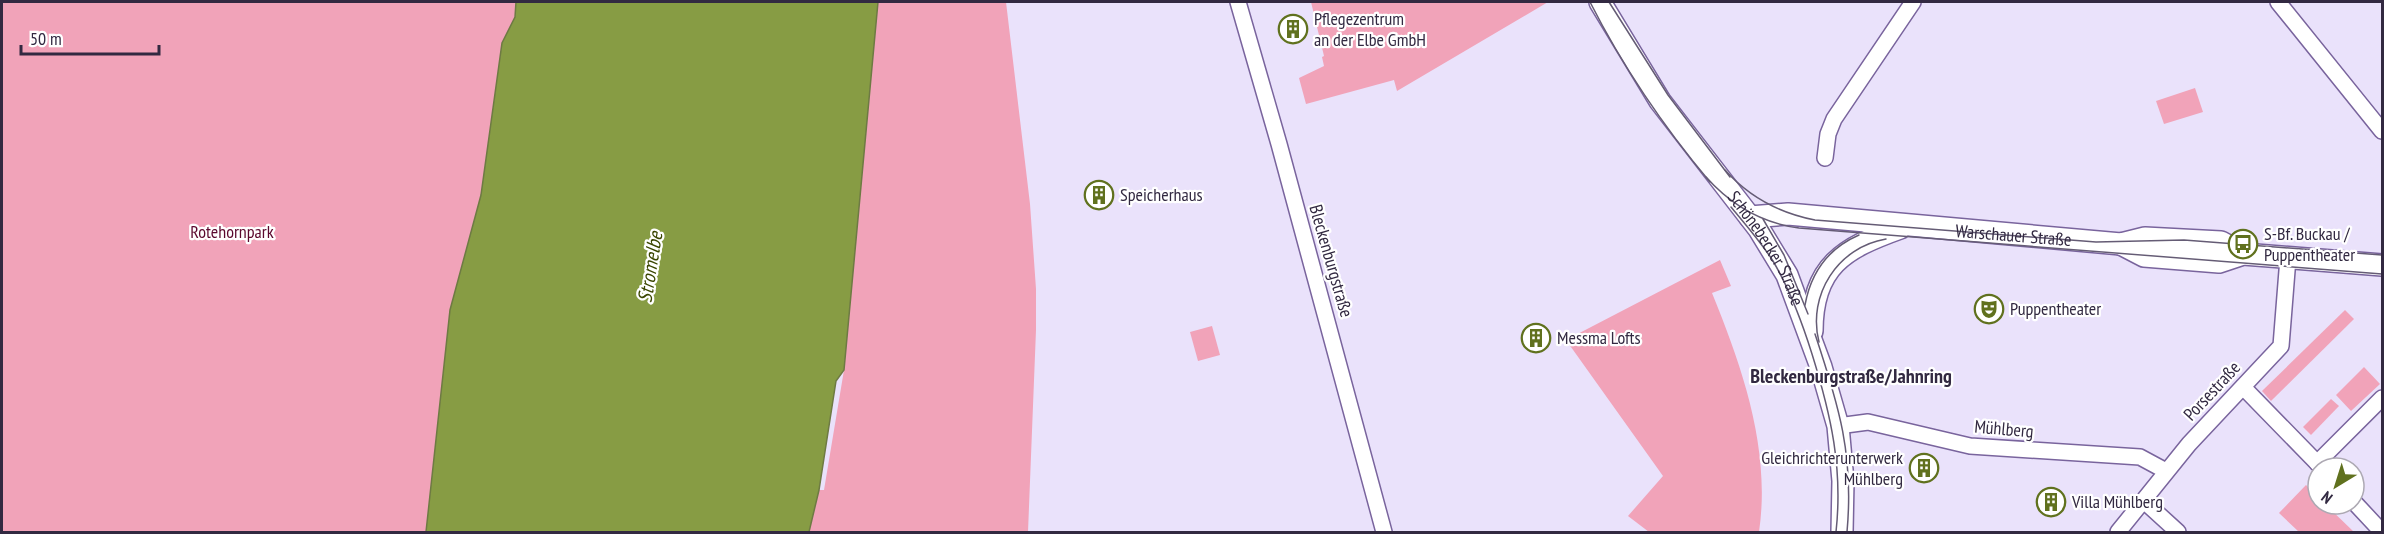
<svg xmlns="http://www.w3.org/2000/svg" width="2384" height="534" font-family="'PT Sans Narrow',sans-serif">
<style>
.green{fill:#f1a3b9}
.water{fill:#879c44;stroke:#6e7a43;stroke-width:1.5}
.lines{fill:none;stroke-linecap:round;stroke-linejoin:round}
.street-casing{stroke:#79649d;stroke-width:18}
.secondary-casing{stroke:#79649d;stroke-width:24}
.street{stroke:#fff;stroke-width:15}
.secondary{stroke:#fff;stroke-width:21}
.tram{stroke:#655c75;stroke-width:1.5}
.labels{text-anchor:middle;stroke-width:4.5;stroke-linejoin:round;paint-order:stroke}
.poi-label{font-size:18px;fill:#322941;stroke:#fff;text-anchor:start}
.park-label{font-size:18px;fill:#5b072d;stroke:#fff}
.street-label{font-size:18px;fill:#322941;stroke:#fff}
.water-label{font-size:20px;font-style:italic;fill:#3a4601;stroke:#fff}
.neighbourhood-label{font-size:20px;font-weight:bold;fill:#322941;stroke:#fff}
</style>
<rect width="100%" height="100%" fill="#eae2fb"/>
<g class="green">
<path d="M2 2H516L515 17 502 43 481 195 450 310 426 532H2Z"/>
<path d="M878 2H1006L1030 204 1036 289V330L1028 532H809L819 490H824L844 370Z"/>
<path d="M1311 2H1548L1397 91 1394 80 1306 104 1299 78 1324 66 1322 57 1324 56Z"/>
<path d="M2195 88 2203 112 2164 124 2156 101Z"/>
<path d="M1720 260 1731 286 1712 293C1743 369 1771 450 1759 532H1649L1628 516 1663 476 1566 340Z"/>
<path d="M2345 310 2354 319 2271 401 2262 391Z"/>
<path d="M1212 326 1220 355 1198 361 1190 332Z"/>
<path d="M2364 367 2380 384 2351 411 2336 395Z"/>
<path d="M2331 399 2339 406 2311 435 2303 427Z"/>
<path d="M2306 485 2318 497V504H2325L2354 532H2299L2279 513Z"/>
</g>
<path class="water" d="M516 2H878L844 370 836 381 819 490 809 532H426L450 310 481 195 502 43 515 17Z"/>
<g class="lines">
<g class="street-casing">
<g id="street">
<path d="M1238 2 1279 144 1384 532"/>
<path d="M2278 2 2382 131"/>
<path d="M1825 158 1828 134 1834 119 1913 2"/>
<path d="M2243 387 2322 468"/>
<path d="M1838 426 1868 422 1970 446 2140 457 2166 471"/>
<path d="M2317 463 2382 398"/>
<path d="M2144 501 2178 532"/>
<path d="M2354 502 2382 532"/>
<path d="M2118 532 2189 444 2281 346 2288 258"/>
</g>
</g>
<g class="secondary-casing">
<g id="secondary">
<path id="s1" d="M1600 2 1660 101 1759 229 1787 275 1821 367 1838 426 1843 481 1842 532"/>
<path d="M1750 217 1788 214 2121 244 2145 238 2221 242 2243 254"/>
<path d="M2121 244 2144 256 2219 262 2243 254 2382 265"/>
<path d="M1812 331C1812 266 1844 248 1900 228"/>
</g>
</g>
<use href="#street" class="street"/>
<use href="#secondary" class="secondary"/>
<g class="tram">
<path d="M1590 2C1623 67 1663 126 1710 182"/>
<path d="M1609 2 1668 95 1730 177"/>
<path id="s2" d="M1725 170C1750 198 1779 213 1815 220L2096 242 2184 240 2382 255"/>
<path d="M1706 177C1731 205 1761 223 1799 228L2382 274"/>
<path d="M1731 207C1746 225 1761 242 1773 261 1790 290 1802 322 1812 354 1831 415 1843 468 1836 532"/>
<path d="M1763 219 1784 255 1808 314"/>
<path d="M1805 305C1811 272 1829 248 1859 235"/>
<path d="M1815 334C1839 406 1854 455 1847 532"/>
<path d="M1819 342C1807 295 1838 247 1886 239"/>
</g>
</g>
<defs>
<g id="building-ring" transform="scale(1.5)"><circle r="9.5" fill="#fff" stroke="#60711e" stroke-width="1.5"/><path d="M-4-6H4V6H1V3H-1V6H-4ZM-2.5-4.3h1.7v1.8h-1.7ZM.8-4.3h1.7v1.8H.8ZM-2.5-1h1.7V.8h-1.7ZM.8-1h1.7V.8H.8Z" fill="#60711e"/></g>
<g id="bus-ring" transform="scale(1.5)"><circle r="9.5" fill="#fff" stroke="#60711e" stroke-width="1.5"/><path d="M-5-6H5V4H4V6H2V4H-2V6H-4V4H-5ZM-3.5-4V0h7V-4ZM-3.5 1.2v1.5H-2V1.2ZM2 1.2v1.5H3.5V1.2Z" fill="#60711e"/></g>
<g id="theatre-ring" transform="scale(1.5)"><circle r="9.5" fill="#fff" stroke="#60711e" stroke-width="1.5"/><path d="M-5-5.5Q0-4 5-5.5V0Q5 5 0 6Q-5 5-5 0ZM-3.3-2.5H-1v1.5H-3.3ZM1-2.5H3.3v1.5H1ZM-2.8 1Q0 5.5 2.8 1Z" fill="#60711e"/></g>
</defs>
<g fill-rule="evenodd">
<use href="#building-ring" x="1293" y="29"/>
<use href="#building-ring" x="1099" y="195"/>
<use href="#bus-ring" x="2243" y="244"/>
<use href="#theatre-ring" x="1989" y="309"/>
<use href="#building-ring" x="1536" y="338"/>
<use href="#building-ring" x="1924" y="468"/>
<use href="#building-ring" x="2051" y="502"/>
</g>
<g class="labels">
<g class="poi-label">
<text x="1314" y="25">Pflegezentrum<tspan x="1314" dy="21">an der Elbe GmbH</tspan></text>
<text x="1120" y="201">Speicherhaus</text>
<text x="2264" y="240">S-Bf. Buckau /<tspan x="2264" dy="21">Puppentheater</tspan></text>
<text x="2010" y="315">Puppentheater</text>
<text x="1557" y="344">Messma Lofts</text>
<text x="1903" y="464" text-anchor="end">Gleichrichterunterwerk<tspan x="1903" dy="21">Mühlberg</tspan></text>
<text x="2072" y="508">Villa Mühlberg</text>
</g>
<g class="park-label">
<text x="232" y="238">Rotehornpark</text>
</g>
<g class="street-label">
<text dy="6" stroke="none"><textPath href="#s2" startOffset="304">Warschauer Straße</textPath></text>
<text dy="6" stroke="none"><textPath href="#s1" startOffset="298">Schönebecker Straße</textPath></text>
<text transform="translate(1331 261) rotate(74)" y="6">Bleckenburgstraße</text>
<text transform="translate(2212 391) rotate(-47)" y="6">Porsestraße</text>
<text transform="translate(2004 429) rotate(5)" y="6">Mühlberg</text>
</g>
<g class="water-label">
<text transform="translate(650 267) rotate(-81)" y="7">Stromelbe</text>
</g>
<g class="neighbourhood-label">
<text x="1851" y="383">Bleckenburgstraße/Jahnring</text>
</g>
</g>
<rect width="2384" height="534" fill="none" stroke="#322941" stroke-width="6"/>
<g transform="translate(2336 486) rotate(218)"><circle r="28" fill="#ffffff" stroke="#ada9b3" stroke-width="1.5"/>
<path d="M0-4.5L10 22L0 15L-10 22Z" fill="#60711e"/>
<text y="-9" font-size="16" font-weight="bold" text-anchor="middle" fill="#322941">N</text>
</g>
<path d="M21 45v9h138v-9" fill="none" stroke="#322941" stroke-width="3"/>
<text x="30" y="45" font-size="18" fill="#322941" stroke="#ffffff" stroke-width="4.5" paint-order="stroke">50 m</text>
</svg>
